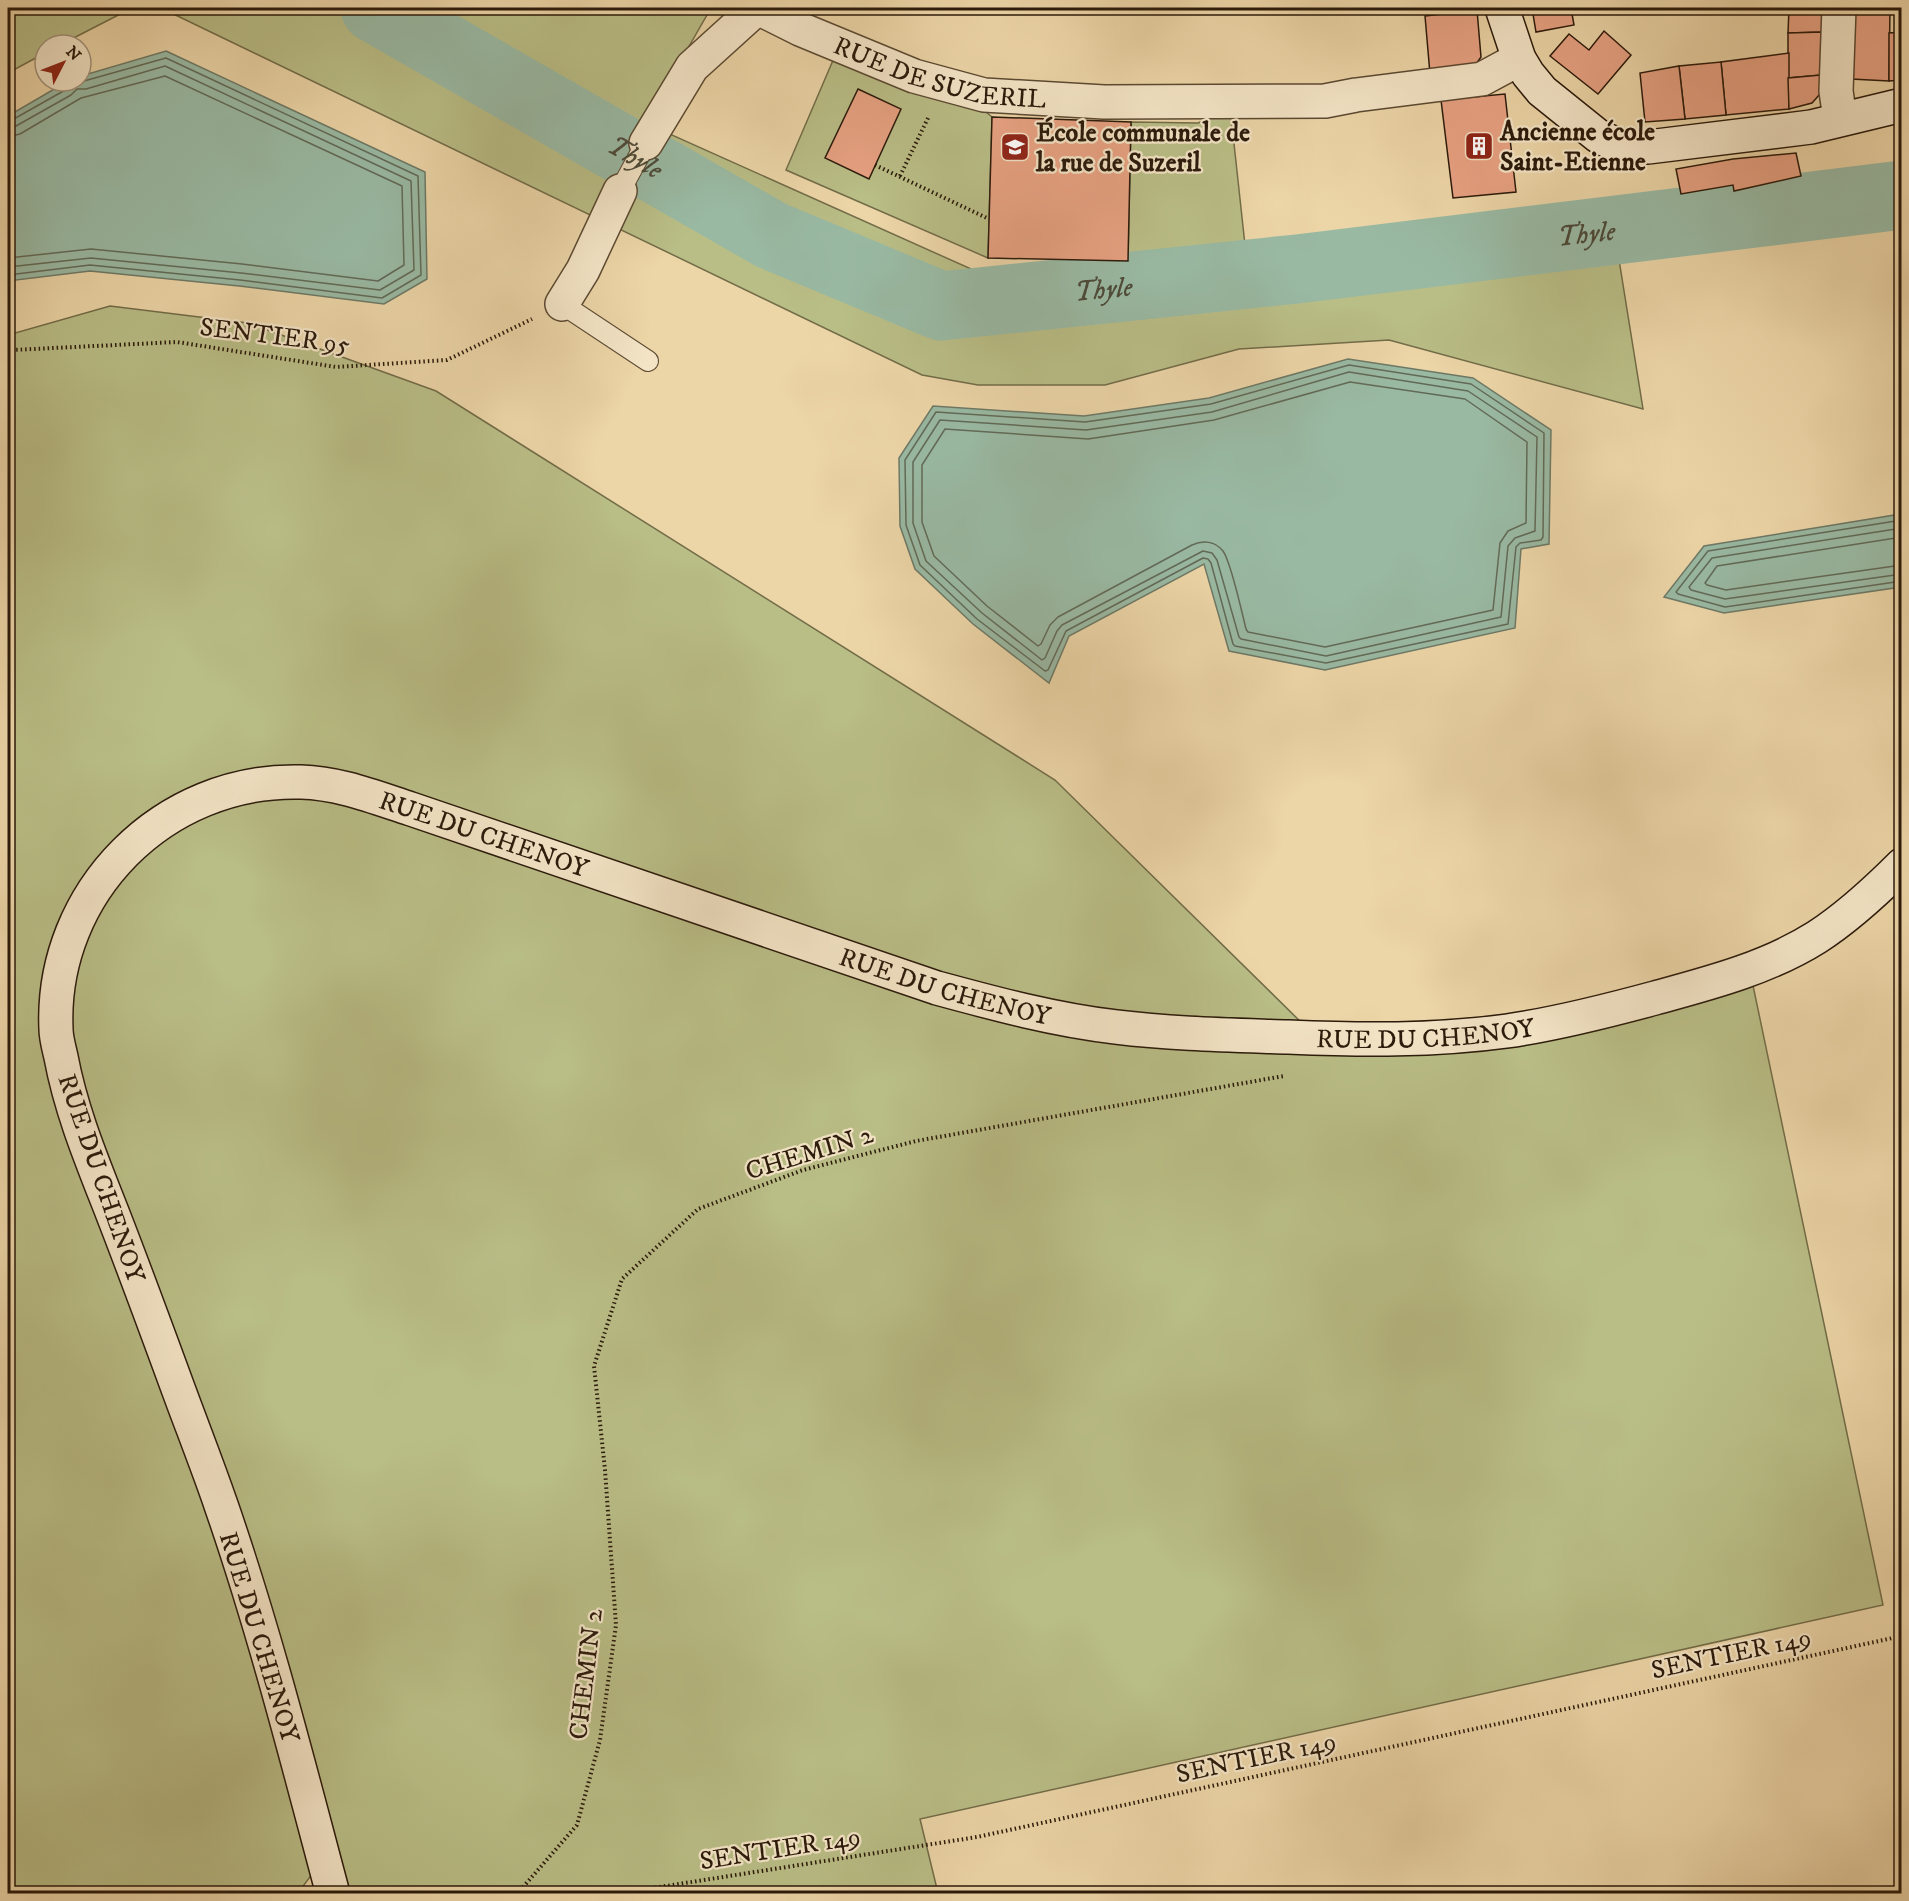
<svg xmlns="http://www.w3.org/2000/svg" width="1909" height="1901" font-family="'IM FELL DW Pica',serif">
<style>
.green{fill:#b9bd86;stroke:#726c48;stroke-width:1.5}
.water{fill:#99b9a3;stroke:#6d7966;stroke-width:1.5}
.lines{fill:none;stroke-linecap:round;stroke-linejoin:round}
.shore{stroke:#626a57;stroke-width:1.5}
.river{stroke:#99b9a3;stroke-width:69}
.building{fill:#e7a182;stroke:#2b1a0b;stroke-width:1.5}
.lane-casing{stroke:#5b4932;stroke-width:22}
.street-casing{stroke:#5b4932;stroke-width:36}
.secondary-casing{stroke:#2b1a0b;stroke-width:36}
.path{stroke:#2b1a0b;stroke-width:4;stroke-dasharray:1.5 3;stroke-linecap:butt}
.lane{stroke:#f3e4c6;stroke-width:20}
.street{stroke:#f3e4c6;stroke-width:33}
.secondary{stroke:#f3e4c6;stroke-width:33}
.labels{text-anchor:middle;stroke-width:4.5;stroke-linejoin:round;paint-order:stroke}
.street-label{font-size:26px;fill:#2b1a0b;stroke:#f3e4c6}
.poi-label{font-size:26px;font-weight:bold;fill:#2b1a0b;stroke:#f3e4c6;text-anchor:start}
.water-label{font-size:27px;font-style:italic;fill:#4c4a39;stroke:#f3e4c6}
</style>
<rect width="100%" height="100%" fill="#ecd5a7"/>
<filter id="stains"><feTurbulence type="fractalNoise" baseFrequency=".00333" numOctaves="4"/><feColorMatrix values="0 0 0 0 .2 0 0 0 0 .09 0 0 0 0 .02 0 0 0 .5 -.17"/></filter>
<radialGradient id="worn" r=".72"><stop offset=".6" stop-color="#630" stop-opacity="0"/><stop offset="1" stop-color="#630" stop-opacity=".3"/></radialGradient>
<g class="green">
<path d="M8 8H132L60 45H45V53L8 73Z"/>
<path d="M161 8H711L645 123 980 273 1173 278 1611 210 1643 409 1389 340 1239 349 1105 385H978L922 375Z"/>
<path d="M837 51 986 112 992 117 988 258 786 170Z"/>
<path d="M1214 116H1231L1245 245 1128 261 1131 122 1198 123Z"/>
<path d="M110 306 248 323 436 391 1055 780 1311 1032 1577 1029 1751 976 1883 1605 920 1819 938 1893H331L321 1862 298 1893 8 1894V335Z"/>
</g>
<g class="water">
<path d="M166 51 425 172 427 279 384 304 239 286 90 271 8 281V116L68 81H81V76Z"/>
<path d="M1348 359 1473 378 1551 430 1549 544 1521 549 1515 628 1325 670 1229 651 1204 564 1069 636 1049 683 973 624 915 569 900 526 899 458 933 406 1084 416 1209 398Z"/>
<path d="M1901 514V587L1724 613 1664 597 1704 546Z"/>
</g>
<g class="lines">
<g class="shore">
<path d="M8 120H12L67 89 70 81"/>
<path d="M8 128 16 126 71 95 77 89H86L165 66 411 181 414 270 380 290 241 273 91 258 8 267"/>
<path d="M8 137 20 134 81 98 165 76 402 186 404 265 378 281 242 264 91 249 8 258"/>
<path d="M8 275 90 265 240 280 382 298 421 275 418 176 166 58 84 81H79"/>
<path d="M1349 365 1471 384 1544 433 1543 537 1541 540 1520 543 1516 547 1508 624 1326 663 1235 646 1233 644 1211 563 1208 559 1203 558 1066 631 1048 670 1045 671 977 619 920 565 906 525 905 460 936 412 1085 422 1211 404Z"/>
<path d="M1349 372 1468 391 1537 437 1535 531 1515 538 1508 546 1501 617 1326 656 1241 639 1239 637 1217 560 1212 553 1203 551 1062 625 1057 631 1045 658 1042 660 982 613 926 561 913 523V462L940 420 1086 430 1212 412Z"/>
<path d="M1350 382 1465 399 1527 442 1526 523 1508 531 1500 543 1493 610 1325 647 1248 632 1246 629C1242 613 1231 562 1223 551 1215 541 1203 540 1192 545L1058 617 1050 625 1041 644 1038 646 987 606 934 556 922 522V465L945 429 1088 439 1214 420Z"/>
<path d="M1902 520 1708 551 1676 592 1678 594 1725 607 1902 581"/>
<path d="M1902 528 1712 558 1689 587 1691 590 1725 599 1902 574"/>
<path d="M1902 537 1717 566 1705 583 1707 585 1726 590 1902 565"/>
</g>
<path class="river" id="s1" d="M375 8 771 235 941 306 1297 269 1902 195"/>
</g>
<g class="building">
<path d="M1532 8H1571L1574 25 1536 32Z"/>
<path d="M1789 8H1824L1823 32 1788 33Z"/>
<path d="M1855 8H1890L1889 81 1851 79Z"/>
<path d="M1477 10 1481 57 1474 67 1430 74 1425 16Z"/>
<path d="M1604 31 1631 55 1598 94 1550 56 1569 34 1589 50Z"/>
<path d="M1823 32 1821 75 1788 78V33Z"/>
<path d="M1902 32V80L1889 81V33Z"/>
<path d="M1789 53V109L1726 115 1721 62Z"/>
<path d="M1721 62 1726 115 1685 119 1679 66Z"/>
<path d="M1679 66 1685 119 1645 122 1640 73Z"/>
<path d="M1821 75 1820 94 1812 103 1789 109 1788 78Z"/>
<path d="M858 89 901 109 869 179 825 158Z"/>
<path d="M1505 94 1516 192 1453 198 1441 100Z"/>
<path d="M992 117 1131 122 1128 261 988 258Z"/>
<path d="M1796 153 1801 176 1734 191 1733 185 1681 194 1676 169 1733 159Z"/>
</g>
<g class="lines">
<g class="lane-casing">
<g id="lane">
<path d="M620 191 646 143"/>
<path d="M562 304 648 361"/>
</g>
</g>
<g class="street-casing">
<g id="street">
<path id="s2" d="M758 8 800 29 914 76 984 95 1104 102 1325 101 1356 95 1482 79 1519 59"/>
<path d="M1839 8 1836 91 1840 119"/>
<path d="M646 143 692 67 757 8"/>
<path d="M562 304 583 270 620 191"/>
</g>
</g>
<g class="secondary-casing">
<g id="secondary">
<path d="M1502 8 1519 59 1528 74 1542 91 1598 136 1617 145 1648 147 1811 127 1902 105"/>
<path id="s3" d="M333 1894C298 1763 265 1632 221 1505 208 1467 193 1429 179 1391 157 1331 135 1271 112 1212 92 1161 71 1111 61 1057 59 1048 56 1038 56 1029 50 892 164 778 301 782 339 783 374 797 411 809L937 988C996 1004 1055 1020 1116 1027 1173 1034 1231 1035 1288 1037 1361 1040 1434 1041 1507 1031 1557 1024 1607 1011 1655 998 1710 983 1768 968 1817 937 1848 917 1876 891 1902 865"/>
</g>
</g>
<g class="path">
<path d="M875 165 989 219"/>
<path d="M900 176 928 118"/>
<path d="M8 353 13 350 177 342 336 367 447 360 532 319"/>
<path d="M517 1894 577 1825 600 1740 616 1625 605 1470 594 1366 622 1279 698 1209 803 1170 916 1141 1284 1076"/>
<path d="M615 1894 977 1837 1902 1636"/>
</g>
<use href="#lane" class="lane"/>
<use href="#street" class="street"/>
<use href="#secondary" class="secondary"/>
</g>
<defs>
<g id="building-square" transform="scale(1.5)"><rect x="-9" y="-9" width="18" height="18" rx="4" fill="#8f2418" stroke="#f3e4c6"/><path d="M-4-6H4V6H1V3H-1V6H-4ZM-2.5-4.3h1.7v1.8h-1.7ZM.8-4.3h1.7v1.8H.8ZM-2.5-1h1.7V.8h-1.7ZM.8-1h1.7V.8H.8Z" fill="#fff"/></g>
<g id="school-square" transform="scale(1.5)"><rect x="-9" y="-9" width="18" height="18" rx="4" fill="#8f2418" stroke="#f3e4c6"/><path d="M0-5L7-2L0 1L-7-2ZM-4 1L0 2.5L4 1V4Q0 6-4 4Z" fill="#fff"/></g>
</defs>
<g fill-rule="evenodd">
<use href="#building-square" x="1479" y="146"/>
<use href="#school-square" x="1015" y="147"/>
</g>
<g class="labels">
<g class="street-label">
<text dy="9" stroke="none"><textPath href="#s2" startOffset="195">RUE DE SUZERIL</textPath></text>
<text transform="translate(275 335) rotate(7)" y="9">SENTIER 95</text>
<text dy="9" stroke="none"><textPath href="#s3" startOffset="1490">RUE DU CHENOY</textPath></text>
<text dy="9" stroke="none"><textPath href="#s3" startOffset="1976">RUE DU CHENOY</textPath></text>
<text dy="9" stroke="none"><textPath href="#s3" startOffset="2462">RUE DU CHENOY</textPath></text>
<text transform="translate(809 1152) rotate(-17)" y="9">CHEMIN 2</text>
<text transform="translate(102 1178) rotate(71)" y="9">RUE DU CHENOY</text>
<text transform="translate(260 1637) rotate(73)" y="9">RUE DU CHENOY</text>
<text transform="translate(1731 1653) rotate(-12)" y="9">SENTIER 149</text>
<text transform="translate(585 1674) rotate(-83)" y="9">CHEMIN 2</text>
<text transform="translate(1256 1757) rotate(-12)" y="9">SENTIER 149</text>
<text transform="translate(780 1848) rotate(-9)" y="9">SENTIER 149</text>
</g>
<g class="poi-label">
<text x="1500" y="140">Ancienne école<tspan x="1500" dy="30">Saint-Etienne</tspan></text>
<text x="1036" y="141">École communale de<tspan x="1036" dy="30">la rue de Suzeril</tspan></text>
</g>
<g class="water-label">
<text dy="9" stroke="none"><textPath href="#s1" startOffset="300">Thyle</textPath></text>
<text dy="9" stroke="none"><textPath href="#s1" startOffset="1290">Thyle</textPath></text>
<text dy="9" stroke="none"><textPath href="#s1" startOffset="804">Thyle</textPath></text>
</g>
</g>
<rect width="1909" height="1901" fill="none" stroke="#ecd5a7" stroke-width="30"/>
<rect x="9" y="9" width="1891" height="1883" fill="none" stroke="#2b1a0b" stroke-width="3"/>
<rect x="15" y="15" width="1879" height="1871" fill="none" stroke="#2b1a0b" stroke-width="1.5"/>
<g transform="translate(63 63) rotate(48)"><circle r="28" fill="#f3e4c6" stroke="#a3937b" stroke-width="1.5"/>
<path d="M0-4.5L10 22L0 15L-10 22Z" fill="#8f2418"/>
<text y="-9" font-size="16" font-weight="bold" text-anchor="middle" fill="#2b1a0b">N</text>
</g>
<rect width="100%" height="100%" filter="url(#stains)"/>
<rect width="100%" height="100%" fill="url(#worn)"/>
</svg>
